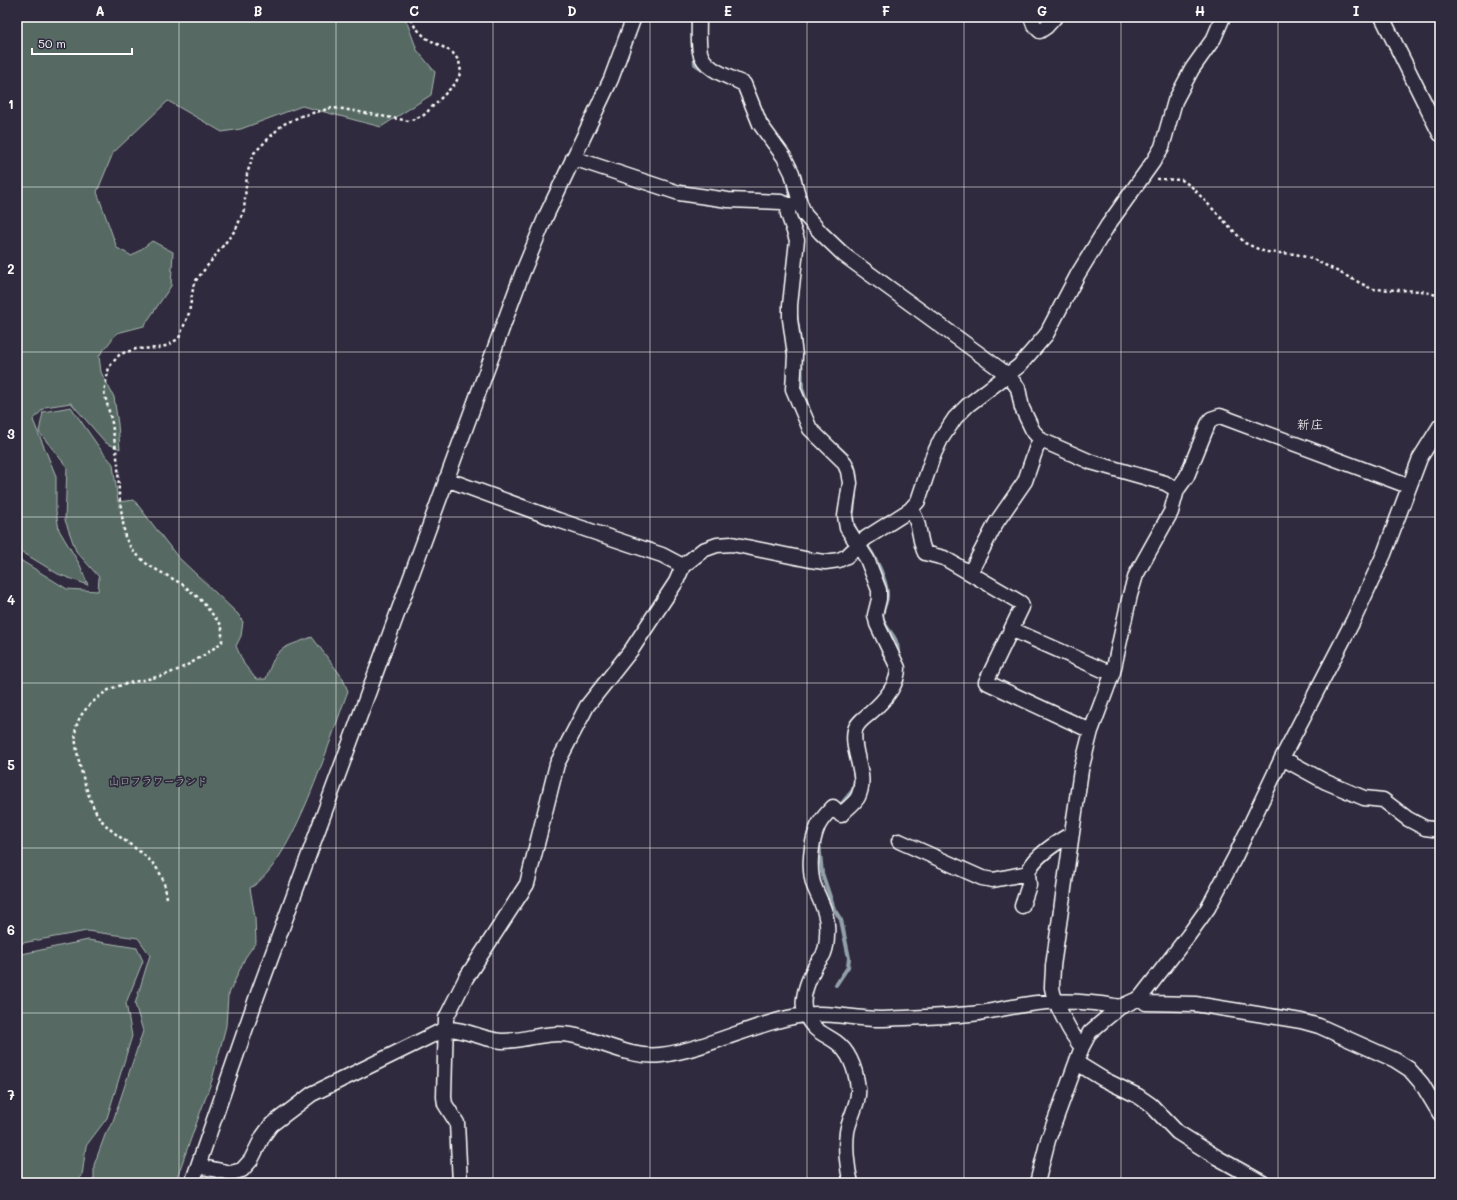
<svg xmlns="http://www.w3.org/2000/svg" width="1457" height="1200" font-family="Mali,'Klee One',sans-serif">
<style>
.green{fill:#576b64;stroke:#abb5b2}
.lines{fill:none;stroke-linecap:round;stroke-linejoin:round}
.stream{stroke:#92a1aa;stroke-width:4}
.minor-casing{stroke:#fff;stroke-width:17}
.path{stroke:#fff;stroke-width:2.5;stroke-dasharray:3 3;stroke-linecap:butt}
.minor{stroke:#2f2a3d;stroke-width:14}
.grid{fill:none;stroke:#fff;stroke-width:1;stroke-opacity:0.55}
.labels{text-anchor:middle;stroke-width:3.5;stroke-linejoin:round;paint-order:stroke}
.park-label{font-size:11px;fill:#abb5b2;stroke:#2f2a3d}
.quarter-label{font-size:13px;fill:#fff;stroke:#2f2a3d}
.neatline{fill:none;stroke:#fff;stroke-width:1.5}
.grid-label{font-size:13px;text-anchor:middle;font-weight:bold;fill:#fff}
</style>
<rect width="100%" height="100%" fill="#2f2a3d"/>
<filter id="ink" filterUnits="userSpaceOnUse"><feTurbulence type="fractalNoise" baseFrequency=".025" numOctaves="2"/><feDisplacementMap in="SourceGraphic" scale="8" xChannelSelector="R" yChannelSelector="G"/><feConvolveMatrix kernelMatrix="1 2 1 2 8 2 1 2 1" color-interpolation-filters="sRGB"/></filter>
<g filter="url(#ink)">
<path class="green" d="M17,17H405L417,50L435,72L431,95L381,127L302,106L241,129L222,132L168,101L113,153L97,192L117,248L132,256L152,241L173,252L171,286L144,326L117,333L99,356L101,372L114,397L118,424L120,449L106,443L71,403L45,407L33,420L56,476V511L59,530L80,565L88,585L58,574L17,549Z
M71,407L101,450L113,464L118,502L134,500L177,556L238,614L243,622L241,636L236,646L244,664L256,679H266C277,645 281,649 312,637L342,677L348,691C330,739 293,864 250,888L255,917L256,942L245,958L228,996L226,1026L212,1080L175,1183H87L94,1179V1165L105,1135L113,1121L143,1031L135,1004L150,955L138,938L87,931L17,944V558L67,589L98,591L99,577L76,551L65,520L67,467L39,432L43,412Z
M88,940L137,948L143,961L126,1003L132,1036L107,1118L86,1146L82,1176L74,1183H17V955Z"/>
<g class="lines">
<path class="stream" d="M694,53L695,64L707,72
M788,184L790,194
M796,314L800,341
M801,353L802,388L808,407
M837,446C851,458 856,463 856,483
M855,494L852,521L857,532
M864,542C874,553 888,582 887,596C887,605 880,611 883,620C888,632 898,637 898,651
M849,750L848,732L850,728
M838,808L853,790L855,780
M819,843L822,873L834,909L841,920L849,958L848,967L836,985"/>
<g class="minor-casing">
<path id="minor" d="M699,17C699,28 698,41 700,52C704,70 730,77 744,84L760,124L784,157L792,173L800,203L805,215L821,233L844,255L1008,375L1018,388L1022,408L1033,431L1041,440L1091,462L1165,483L1177,490
M1031,17L1034,25L1040,31L1046,27L1055,17
M1382,17L1440,134
M573,158L679,193L728,200L781,202L789,205L797,203
M789,205L788,214L797,240L790,305V319L795,355L793,389L810,429L844,462L848,471L850,483L845,516L847,528L867,559L879,590V599L875,615L877,624L898,668C898,687 882,703 869,714C864,718 857,723 855,730C850,751 869,775 858,797C855,803 846,809 841,815L833,807C827,813 822,818 818,826C811,842 808,869 814,886C821,903 829,915 827,935C827,940 826,948 824,953C823,957 818,961 816,965C809,978 799,1000 806,1015C813,1031 823,1033 836,1042C850,1052 856,1072 858,1088C860,1102 849,1118 847,1132C845,1147 847,1168 851,1183
M446,479L558,520L662,555L683,566
M910,510C921,520 918,540 925,553L944,558L1021,603L1022,607L986,682L1091,731
M970,573L996,523L1025,481L1037,446L1041,440
M1013,630L1103,670L1113,672
M1282,758L1326,782L1364,798L1383,800L1408,819L1425,828L1440,830
M899,841L982,878L993,880L1028,873C1032,858 1057,842 1071,834
M1022,906L1029,885L1028,873
M1140,998L1146,1003L1195,1004L1301,1021L1319,1026L1395,1060L1409,1069L1422,1084L1440,1114
M1082,1047C1072,1037 1054,1002 1052,988C1052,981 1053,973 1053,966L1081,770L1091,731L1113,672L1130,595L1136,575L1171,512L1177,490L1187,476L1208,424L1211,419L1220,416L1408,486
M1077,1063L1103,1079L1138,1096L1151,1105L1177,1132L1218,1158L1263,1183
M198,1166L231,1173L242,1170L251,1160L263,1136L271,1125L312,1094L445,1029C465,1028 482,1040 502,1041C527,1041 544,1031 571,1035C600,1040 630,1059 661,1055C708,1049 756,1022 804,1015C830,1011 857,1020 883,1019C915,1017 948,1017 979,1013C999,1010 1018,1005 1037,1003C1065,1000 1093,1002 1120,1007
M192,1183L257,996L522,274L546,216L611,79L634,17
M460,1183L457,1123L445,1104L444,1097L446,1018L466,978L527,884L557,764L587,706L632,649L676,582L683,566L703,550L717,545L732,544L810,560L825,562L839,560L847,556L866,538L910,510L918,501L933,456L941,439L955,418L968,405L1019,366L1046,335L1078,274L1108,225L1153,162L1162,147L1175,101L1192,69L1214,38L1223,17
M1037,1183L1048,1140L1082,1047L1090,1032L1103,1021L1120,1007L1140,998L1188,936L1208,908L1235,857L1282,758L1353,621L1384,554L1420,458L1440,426"/>
</g>
<path class="path" d="M1157,179L1182,180L1192,187L1245,243L1265,252L1296,254L1315,260L1372,289L1422,291L1440,296
M167,898C166,892 165,886 163,880C153,852 116,841 99,817C88,802 72,745 76,728C79,713 92,702 104,693C118,682 153,680 170,673C188,666 207,654 222,642V626L200,599L182,584L148,565L132,550L125,537L119,494L118,464L112,423L104,392L109,367L120,354L136,349L158,348L169,345L179,338L189,313L194,283L236,229L244,210L247,174L254,153L282,125L301,116L332,108L343,109L409,121L424,115L455,84L461,72L459,61L452,52L426,38L415,27L410,17"/>
<use href="#minor" class="minor"/>
</g>
</g>
<path class="grid" d="M179,17V1183M336,17V1183M493,17V1183M650,17V1183M807,17V1183M964,17V1183M1121,17V1183M1278,17V1183M17,187H1440M17,352H1440M17,517H1440M17,683H1440M17,848H1440M17,1013H1440"/>
<g class="labels">
<g class="park-label">
<text x="158" y="785">山口フラワーランド</text>
</g>
<g class="quarter-label">
<text x="1310" y="429">新庄</text>
</g>
</g>
<rect width="1457" height="1200" fill="none" stroke="#2f2a3d" stroke-width="44"/>
<path d="M32 48v6h100v-6" fill="none" stroke="#ffffff" stroke-width="2"/>
<text x="38" y="48" font-size="12" fill="#ffffff" stroke="#2f2a3d" stroke-width="3" paint-order="stroke">50 m</text>
<rect x="22" y="22" width="1413" height="1156" class="neatline"/>
<g class="grid-label">
<text x="100" y="16">A</text>
<text x="258" y="16">B</text>
<text x="414" y="16">C</text>
<text x="572" y="16">D</text>
<text x="728" y="16">E</text>
<text x="886" y="16">F</text>
<text x="1042" y="16">G</text>
<text x="1200" y="16">H</text>
<text x="1356" y="16">I</text>
<text x="11" y="109">1</text>
<text x="11" y="274">2</text>
<text x="11" y="439">3</text>
<text x="11" y="605">4</text>
<text x="11" y="770">5</text>
<text x="11" y="935">6</text>
<text x="11" y="1100">7</text>
</g>
</svg>
